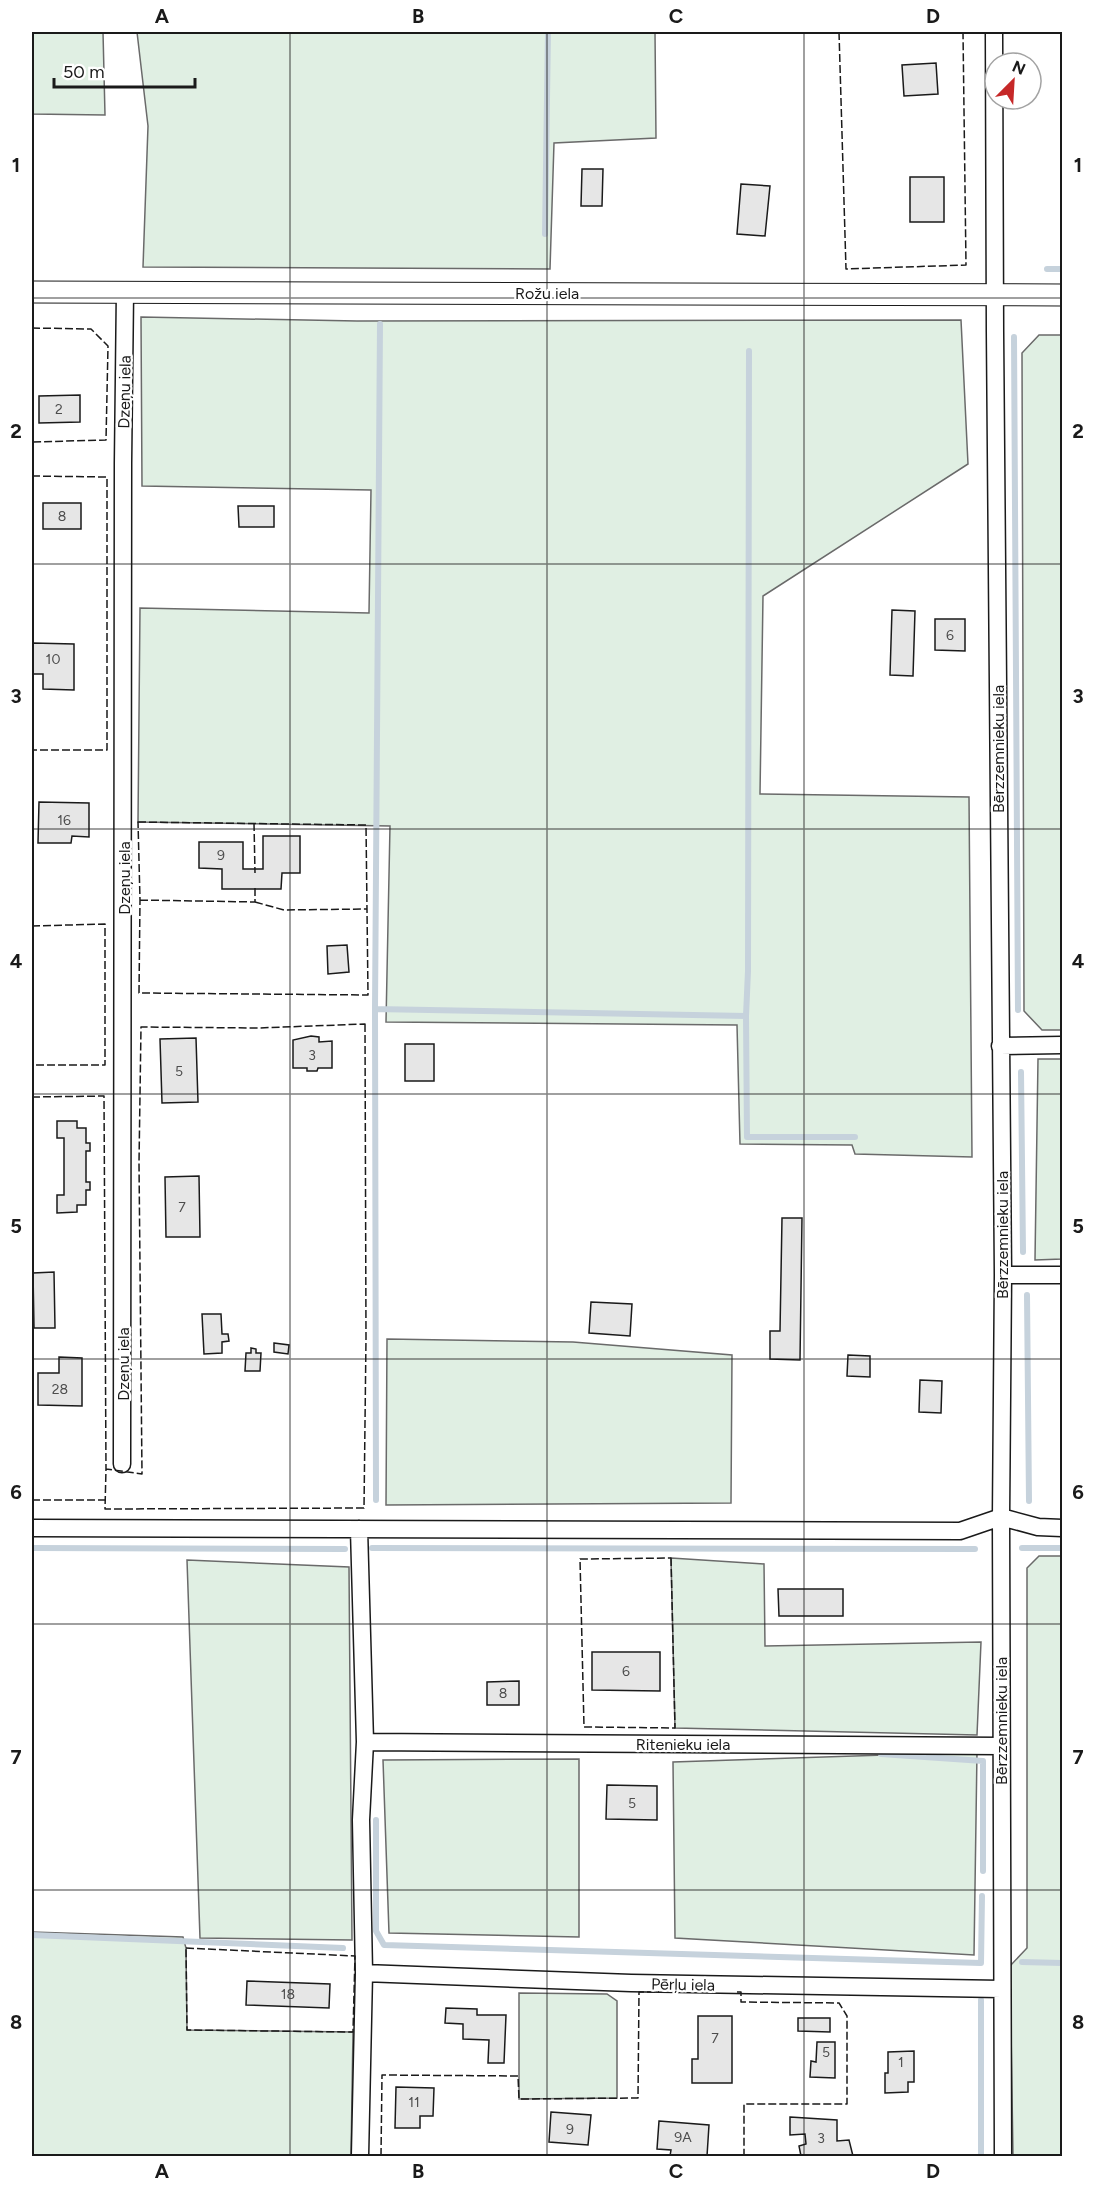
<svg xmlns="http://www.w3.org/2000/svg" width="1094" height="2188" font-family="Figtree,sans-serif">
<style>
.green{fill:#e0efe3;stroke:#6a6a6a;stroke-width:1.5}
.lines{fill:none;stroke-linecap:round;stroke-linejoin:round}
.stream{stroke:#c6d2dc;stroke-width:6}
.building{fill:#e6e6e6;stroke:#1a1a1a;stroke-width:1.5}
.minor-casing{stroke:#1a1a1a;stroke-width:19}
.tertiary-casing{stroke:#1a1a1a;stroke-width:23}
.minor{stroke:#fff;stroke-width:16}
.tertiary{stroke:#fff;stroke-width:21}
.fence{stroke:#1a1a1a;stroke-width:1.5;stroke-dasharray:8 3;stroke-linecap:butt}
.grid{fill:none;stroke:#1a1a1a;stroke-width:1.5;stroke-opacity:0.55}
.labels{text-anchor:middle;stroke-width:4.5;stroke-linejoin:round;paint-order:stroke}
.number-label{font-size:14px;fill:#4d4d4d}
.street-label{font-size:16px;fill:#1a1a1a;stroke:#fff}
.neatline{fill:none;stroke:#1a1a1a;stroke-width:2}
.grid-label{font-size:20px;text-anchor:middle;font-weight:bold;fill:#1a1a1a}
</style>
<rect width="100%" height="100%" fill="#fff"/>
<path class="green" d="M32,32H103L105,115L32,114Z
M137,32H655L656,138L554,143L550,269L143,267L148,126Z
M141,317L357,321L961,320L968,464L763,596L760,794L969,797L972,1157L855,1154L852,1145L740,1144L737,1025L386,1022L390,826L138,822L140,608L369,613L371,490L142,486Z
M1039,335H1062V1030H1042L1024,1011L1022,353Z
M1038,1059H1062V1259L1035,1260Z
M387,1339L573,1342L732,1355L731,1503L386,1505Z
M1039,1556H1062V2156H1013L1010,1966L1027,1948V1568Z
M671,1558L764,1564L765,1646L981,1642L977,1735L675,1728Z
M187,1560L349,1567L352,1940L200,1938Z
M977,1752L974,1955L675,1938L673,1762Z
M579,1759V1937L389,1933L383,1760Z
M32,1932L183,1937L186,1948L187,2030L353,2032L351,2156H32Z
M519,1993L607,1994L617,2001V2098L519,2099Z"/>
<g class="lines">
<path class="stream" d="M545,234L548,32
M1047,269H1062
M1014,337L1018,1010
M749,351L748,971L746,1016L747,1137H855
M375,1009L746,1016
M1021,1072L1023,1252
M1027,1295L1029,1501
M376,1500L375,1009L380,324
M32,1548L345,1549
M372,1548L975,1549
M1022,1548H1062
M881,1754L983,1761V1871
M376,1820V1931L384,1945L981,1963L982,1896
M32,1935L343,1948
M1022,1962L1062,1963
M981,2000V2156"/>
</g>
<path class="building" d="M936,63L938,94L904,96L902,65Z
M582,169H603L602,206H581Z
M910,177H944V222H910Z
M741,184L770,186L765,236L737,234Z
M80,395V422L39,423V396Z
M43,503H81V529H43Z
M238,506H274V527H239Z
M892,610L915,611L913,676L890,675Z
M935,619H965V651L935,650Z
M32,643L74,644V690L43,689V674H32Z
M39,802L89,803V837L72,836L71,843H38Z
M263,836H300V873H282L281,889H222V869L199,868V842H243V869H263Z
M347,945L349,972L328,974L327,946Z
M311,1036L319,1037V1042L332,1041V1068H318L317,1071H307V1068H293V1040Z
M196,1038L198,1102L162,1103L160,1039Z
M405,1044H434V1081H405Z
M57,1121H77V1128H86V1143H90V1151H86V1182H90V1190H86V1205H77V1212L57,1213V1195H64V1138H57Z
M199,1176L200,1237H166L165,1177Z
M782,1218H802L800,1360L770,1359V1331H780Z
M54,1272L55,1328H34L33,1273Z
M591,1302L632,1304L630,1336L589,1333Z
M202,1314H221L222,1334H228L229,1341L222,1342V1353L204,1354Z
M274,1343L289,1345L288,1354L274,1352Z
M251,1348L256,1349V1353H261L260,1371H245L246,1353H251Z
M848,1355L870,1356V1377L847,1376Z
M59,1357L82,1358V1406L38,1405V1373H59Z
M920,1380L942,1381L941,1413L919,1412Z
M778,1589H843V1616H779Z
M592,1652H660V1691L592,1690Z
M519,1681V1705H487V1682Z
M607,1785L657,1786V1820L606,1819Z
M247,1981L330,1984L329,2008L246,2005Z
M446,2008L477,2009V2015H506L504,2063H488L489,2040L463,2039V2024L445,2023Z
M698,2016H732V2083H692V2059H698Z
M798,2018H830V2032L798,2031Z
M817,2042H835V2078L810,2077L811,2061L816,2062Z
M914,2051V2082H908V2092L885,2093V2073H888V2052Z
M396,2087L434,2088L433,2116H420V2128H395Z
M551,2112L591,2115L588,2145L549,2142Z
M790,2117L837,2120V2141L849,2140L853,2156H801L799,2146L806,2144L805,2134L790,2135Z
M659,2121L709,2125L707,2156H670L671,2150L657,2149Z"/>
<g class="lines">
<g class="minor-casing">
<path id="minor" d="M994,32L995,332L1003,1275L1001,1517L1003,2156
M1000,1046L1062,1045
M1003,1275H1062
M122,1464L123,463L125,291
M32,1528L960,1531L1001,1517L1038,1527L1062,1528
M359,1529L365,1742L361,1820L364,1973L360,2156
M365,1742L1001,1746
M364,1973L631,1983L1001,1989"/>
</g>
<g class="tertiary-casing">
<path id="tertiary" d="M32,292L1062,295"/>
</g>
<use href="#minor" class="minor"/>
<use href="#tertiary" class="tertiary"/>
<path class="fence" d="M839,32L846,269L966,265L963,32
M32,328L91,329L108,346L106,440L32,442
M32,476L107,477V750H32
M138,822L366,825L368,995L139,993L140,900Z
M254,823L255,873
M140,900L255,902V885
M255,902L284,910L367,909
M32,926L105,924V1065H32
M365,1024L366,1338L364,1508L105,1509L106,1469L142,1474L139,1163L141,1027L258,1028Z
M32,1097L104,1096L106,1470
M32,1500H106
M671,1558L675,1728L584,1727L580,1559Z
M186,1948L355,1956L353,2032L187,2030Z
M737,1992H741V2002L839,2003L847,2016V2104H744V2156
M381,2156L382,2075L518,2076L519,2099L638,2098L639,1992H659"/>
</g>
<path class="grid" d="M290,32V2156M547,32V2156M804,32V2156M32,298H1062M32,564H1062M32,829H1062M32,1094H1062M32,1359H1062M32,1624H1062M32,1890H1062"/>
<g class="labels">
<g class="number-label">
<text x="59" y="414">2</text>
<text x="62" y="521">8</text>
<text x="950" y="640">6</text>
<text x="53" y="664">10</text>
<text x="64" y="825">16</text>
<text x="221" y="860">9</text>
<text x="312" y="1060">3</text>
<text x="179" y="1076">5</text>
<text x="182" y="1212">7</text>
<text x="60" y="1394">28</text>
<text x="626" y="1676">6</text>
<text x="503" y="1698">8</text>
<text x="632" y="1808">5</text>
<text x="288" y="1999">18</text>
<text x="715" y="2043">7</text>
<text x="826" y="2057">5</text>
<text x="901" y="2067">1</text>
<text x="414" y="2107">11</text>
<text x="570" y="2134">9</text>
<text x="683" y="2142">9A</text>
<text x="821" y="2143">3</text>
</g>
<g class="street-label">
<text x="547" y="299">Rožu iela</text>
<text transform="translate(124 392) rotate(-89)" y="6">Dzeņu iela</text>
<text transform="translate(998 749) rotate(-90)" y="6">Bērzzemnieku iela</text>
<text transform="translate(124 878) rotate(-90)" y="6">Dzeņu iela</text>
<text transform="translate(1002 1235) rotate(-90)" y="6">Bērzzemnieku iela</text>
<text transform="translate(123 1364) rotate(-90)" y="6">Dzeņu iela</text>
<text transform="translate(1001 1721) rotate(-90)" y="6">Bērzzemnieku iela</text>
<text x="683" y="1750">Ritenieku iela</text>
<text transform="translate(683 1984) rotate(1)" y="6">Pērļu iela</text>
</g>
</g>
<rect width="1094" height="2188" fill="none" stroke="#ffffff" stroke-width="66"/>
<g transform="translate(1013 81) rotate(24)"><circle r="28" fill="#ffffff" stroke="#a3a3a3" stroke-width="1.5"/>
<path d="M0-4.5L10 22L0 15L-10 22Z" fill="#c62828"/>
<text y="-9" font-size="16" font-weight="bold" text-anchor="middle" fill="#1a1a1a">N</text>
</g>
<path d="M54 78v9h141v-9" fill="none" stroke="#1a1a1a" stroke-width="3"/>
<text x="63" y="78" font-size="18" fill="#1a1a1a" stroke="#ffffff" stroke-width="4.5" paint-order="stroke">50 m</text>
<rect x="33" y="33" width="1028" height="2122" class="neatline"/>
<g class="grid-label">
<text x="162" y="23">A</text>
<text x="418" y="23">B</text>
<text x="676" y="23">C</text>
<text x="933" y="23">D</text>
<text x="16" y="172">1</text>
<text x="1078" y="172">1</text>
<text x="16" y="438">2</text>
<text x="1078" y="438">2</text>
<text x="16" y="703">3</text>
<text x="1078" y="703">3</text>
<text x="16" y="968">4</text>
<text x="1078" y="968">4</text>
<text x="16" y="1233">5</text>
<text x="1078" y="1233">5</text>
<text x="16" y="1499">6</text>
<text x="1078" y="1499">6</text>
<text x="16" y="1764">7</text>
<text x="1078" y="1764">7</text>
<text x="16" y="2029">8</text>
<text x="1078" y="2029">8</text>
<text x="162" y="2178">A</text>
<text x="418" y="2178">B</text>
<text x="676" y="2178">C</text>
<text x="933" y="2178">D</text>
</g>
</svg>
